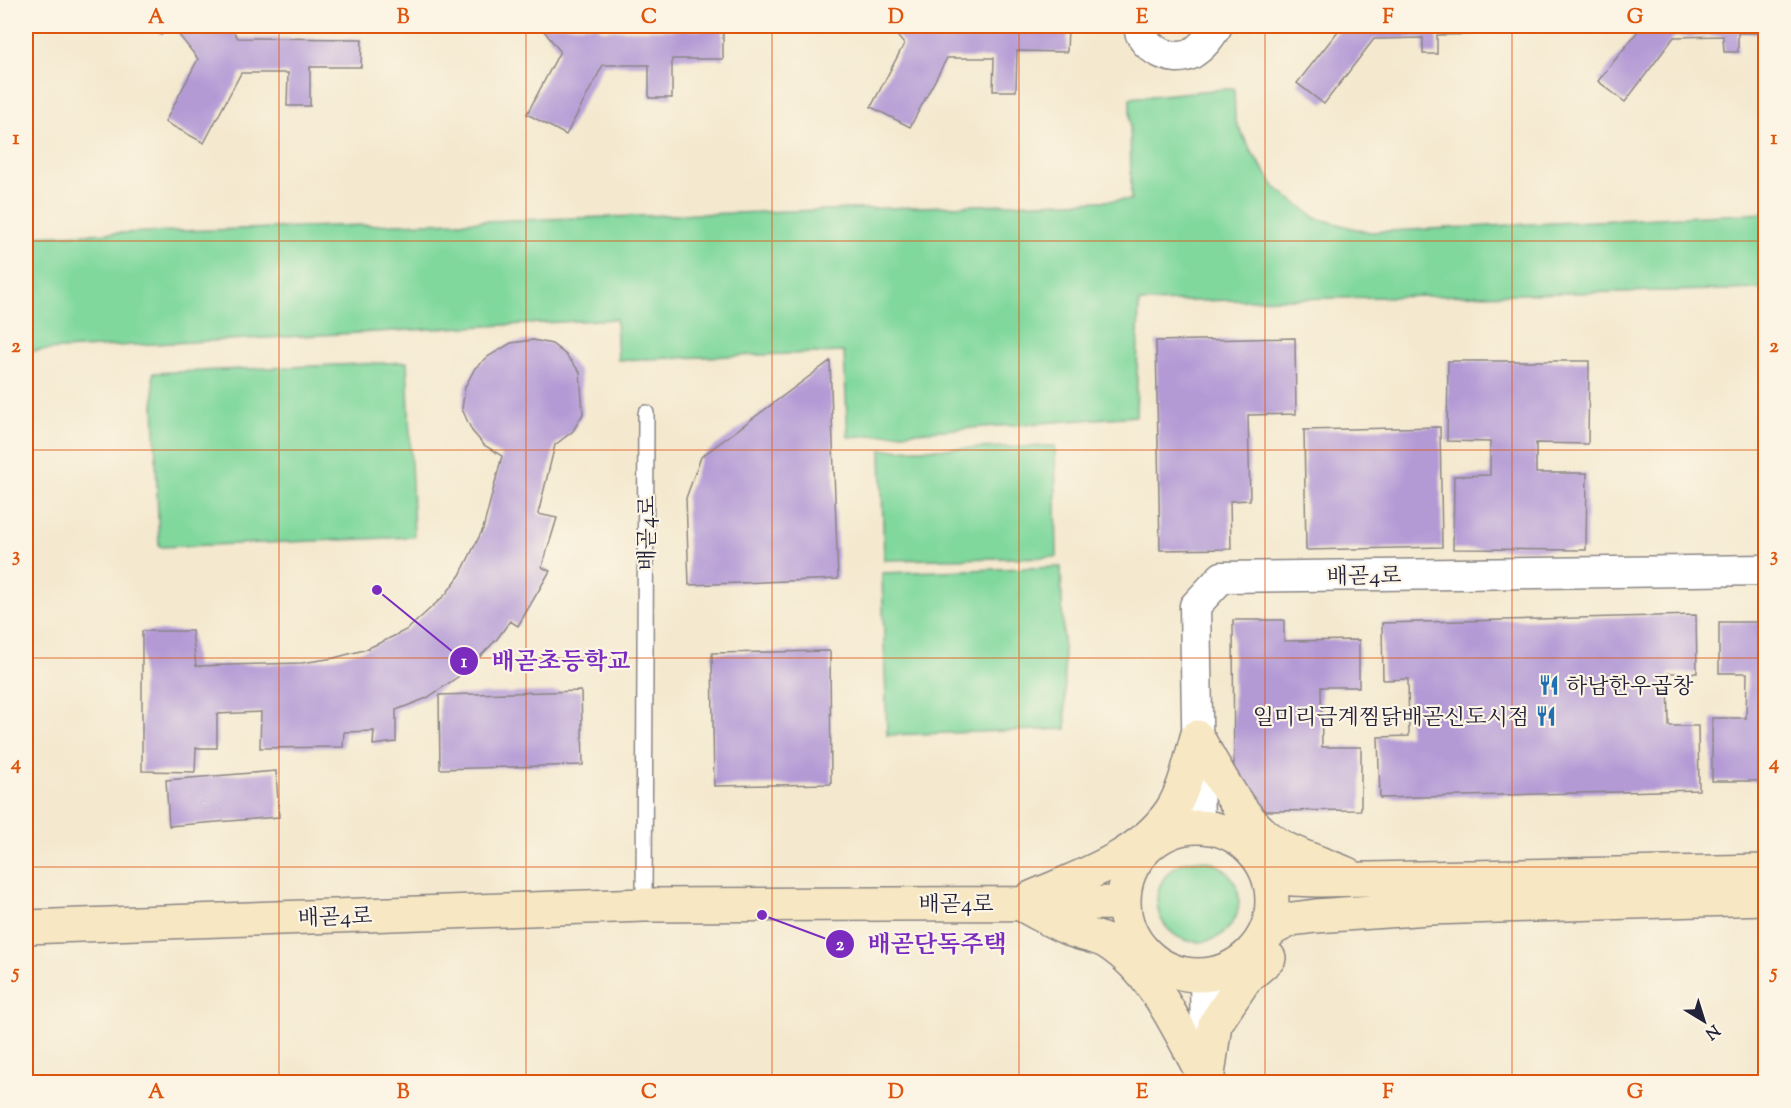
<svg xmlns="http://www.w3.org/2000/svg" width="1791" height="1108" font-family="'Sorts Mill Goudy','Noto Serif KR',serif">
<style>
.green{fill:#80d89d;stroke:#517d6c;stroke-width:1.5}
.building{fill:#b39ad5}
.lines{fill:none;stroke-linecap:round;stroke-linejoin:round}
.service-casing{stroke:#8b8685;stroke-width:18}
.minor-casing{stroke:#8b8685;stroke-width:33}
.secondary-casing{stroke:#8b8685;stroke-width:36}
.service{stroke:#fff;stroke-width:15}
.minor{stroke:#fff;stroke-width:30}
.secondary{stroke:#f7e8c3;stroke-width:33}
.grid{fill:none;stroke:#de560e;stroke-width:1.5;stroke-opacity:0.55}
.labels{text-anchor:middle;stroke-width:4.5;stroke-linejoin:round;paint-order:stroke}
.street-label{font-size:22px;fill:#22223b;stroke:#fcf5e5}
.poi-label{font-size:22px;fill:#22223b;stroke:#fcf5e5;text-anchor:start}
.leader{fill:none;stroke:#7b2cbf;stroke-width:2}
.callout-dot{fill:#7b2cbf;stroke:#fcf5e5;stroke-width:2}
.mark-label{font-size:18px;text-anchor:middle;font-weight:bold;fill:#fff}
.callout-label{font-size:24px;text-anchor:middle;font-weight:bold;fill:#7b2cbf;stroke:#fcf5e5;stroke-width:4.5;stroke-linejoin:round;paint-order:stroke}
.neatline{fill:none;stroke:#de560e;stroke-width:2}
.grid-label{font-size:20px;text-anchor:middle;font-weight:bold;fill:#de560e}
</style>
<rect width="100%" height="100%" fill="#fcf5e5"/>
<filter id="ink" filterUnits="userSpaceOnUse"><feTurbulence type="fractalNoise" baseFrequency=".0167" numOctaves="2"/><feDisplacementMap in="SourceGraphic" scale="12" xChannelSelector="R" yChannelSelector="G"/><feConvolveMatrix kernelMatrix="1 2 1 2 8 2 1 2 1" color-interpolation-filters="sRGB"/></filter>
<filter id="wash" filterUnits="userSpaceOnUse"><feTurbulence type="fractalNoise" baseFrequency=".008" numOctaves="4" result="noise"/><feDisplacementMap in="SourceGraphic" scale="24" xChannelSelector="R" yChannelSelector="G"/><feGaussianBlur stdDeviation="1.35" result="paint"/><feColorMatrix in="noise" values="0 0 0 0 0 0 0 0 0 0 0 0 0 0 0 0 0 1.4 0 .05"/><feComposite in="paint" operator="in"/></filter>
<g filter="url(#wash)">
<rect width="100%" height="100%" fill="#f4e9cf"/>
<path class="green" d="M1234,88L1235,120L1251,151L1276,188L1316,218L1367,232L1765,213V289L1139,302L1136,416L848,437L844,352L618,360L616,319L26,351V236L1131,200L1130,98Z
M407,362L414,537L159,547L153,373Z
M1055,446L1057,557L884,560L881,450Z
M1061,567L1066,729L887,735L882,573Z
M1157 901a41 41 0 1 1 82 0a41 41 0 1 1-82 0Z"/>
<g id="blocks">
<path class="building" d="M154,26H229L238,38L362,39L361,67H310V106H287L288,73H241L204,143L165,122L198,59L172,26L161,35Z
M540,26H597L601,30H723V59H672V98H649V65H603L566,135L527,114L560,51Z
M889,26H1068L1067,52L1017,51L1016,91H993L994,58H947L910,127L871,107L904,44Z
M1342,26H1490V34L1437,35V54H1423V38L1374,39L1324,104L1297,83Z
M1642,26H1766V33H1738V52H1724L1723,36L1674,37L1625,102L1598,81Z
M1295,338L1296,414L1248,415L1250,500L1230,501L1231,549L1160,550L1156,341Z
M533,340L552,344L566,355L580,372L583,414L573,431L555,445L538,514L557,518L542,567L550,571L518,626L510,621L497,639L465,672L427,698L396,710V742L373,745L374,731L344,732L343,747L260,748L261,712L217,714V748H196L195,772L142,771V631H192L196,666L302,663L334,658L364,650L386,640L408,629L446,594L460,575L483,529L502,456L484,445L472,431L462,409L465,387L475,368L489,356L511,343Z
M830,361L838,579L689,585L686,498L701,457Z
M1448,361H1589L1588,444L1536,443V473H1587L1586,550L1453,549L1454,476L1490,475V442L1447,441Z
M1440,427L1442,547L1306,550L1304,430Z
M1696,615L1697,673H1668L1669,726H1698L1699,790L1380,798L1378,737L1409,736L1408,679L1383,680L1382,623Z
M1233,620H1284V641L1359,640V687H1321L1322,747H1361V810L1265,811L1234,791Z
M1719,622H1766V781H1712V718H1746L1747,673H1719Z
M830,651L831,784L714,786L712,653Z
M581,691L583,765L440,769L439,695Z
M276,771L279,817L169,826L166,780Z"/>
</g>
</g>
<g filter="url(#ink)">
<use href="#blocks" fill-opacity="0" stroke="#8b8685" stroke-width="1.5"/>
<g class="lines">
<g class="service-casing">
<path id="service" d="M644,905L646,413"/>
</g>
<g class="minor-casing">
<path id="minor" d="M1139,26C1140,47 1172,64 1191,54C1203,47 1210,37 1217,26
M1199,827L1195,606L1222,577L1766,570
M1205,975L1206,1050"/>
</g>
<g class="secondary-casing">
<path id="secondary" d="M1197,737C1220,775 1241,824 1282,847C1302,858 1326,865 1347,874
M1124 901a74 74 0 1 1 148 0a74 74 0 1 1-148 0Z
M1263,865L1292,879L1318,880L1766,871
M1031,898C1081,876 1139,858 1171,811C1185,790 1190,761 1197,737
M1023,905C1039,914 1055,923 1072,930C1083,935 1096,936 1107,942C1156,973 1180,1033 1207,1082
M26,927L644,905L1124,903
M1262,939L1274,928L1292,919L1316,916L1429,908L1766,898
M1207,1082L1215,1024L1245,979L1269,958"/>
</g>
<use href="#service" class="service"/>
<use href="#minor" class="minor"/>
<use href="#secondary" class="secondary"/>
</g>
</g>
<path class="grid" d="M279,26V1082M526,26V1082M772,26V1082M1019,26V1082M1265,26V1082M1512,26V1082M26,241H1766M26,450H1766M26,658H1766M26,867H1766"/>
<defs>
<g id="restaurant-bare" transform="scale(1.62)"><path d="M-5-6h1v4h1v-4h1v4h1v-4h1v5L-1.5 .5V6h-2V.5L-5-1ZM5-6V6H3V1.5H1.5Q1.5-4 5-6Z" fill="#1f6fb2" stroke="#fcf5e5" stroke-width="2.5" paint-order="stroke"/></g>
</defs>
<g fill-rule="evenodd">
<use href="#restaurant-bare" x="1549" y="685"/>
<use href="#restaurant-bare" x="1546" y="716"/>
</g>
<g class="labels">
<g class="street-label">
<text transform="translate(646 533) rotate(-90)" y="8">배곧4로</text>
<text transform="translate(1364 575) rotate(-1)" y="8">배곧4로</text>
<text x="956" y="911">배곧4로</text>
<text transform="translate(335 916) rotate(-2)" y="8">배곧4로</text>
</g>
<g class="poi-label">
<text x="1566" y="693">하남한우곱창</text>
<text x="1529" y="724" text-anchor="end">일미리금계찜닭배곧신도시점</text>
</g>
</g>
<path class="leader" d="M377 590L464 661M762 915L840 944"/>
<g class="callout-dot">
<circle cx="377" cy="590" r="6"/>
<circle cx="762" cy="915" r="6"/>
<circle cx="464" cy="661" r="15"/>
<circle cx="840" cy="944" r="15"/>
</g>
<g class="mark-label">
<text x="464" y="667">1</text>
<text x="840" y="950">2</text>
</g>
<g class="callout-label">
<text x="561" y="669">배곧초등학교</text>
<text x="937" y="952">배곧단독주택</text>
</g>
<rect width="1791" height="1108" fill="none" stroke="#fcf5e5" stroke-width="66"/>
<g transform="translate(1704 1021) rotate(142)" stroke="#fcf5e5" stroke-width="4.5" paint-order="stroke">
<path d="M0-4.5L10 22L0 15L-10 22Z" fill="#22223b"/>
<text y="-9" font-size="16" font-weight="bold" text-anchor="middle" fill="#22223b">N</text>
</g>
<rect x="33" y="33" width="1725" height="1042" class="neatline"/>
<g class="grid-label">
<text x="156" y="23">A</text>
<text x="403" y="23">B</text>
<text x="649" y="23">C</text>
<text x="896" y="23">D</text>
<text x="1142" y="23">E</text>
<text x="1388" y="23">F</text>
<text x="1635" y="23">G</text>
<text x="16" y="144">1</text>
<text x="1774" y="144">1</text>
<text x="16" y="352">2</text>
<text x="1774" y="352">2</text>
<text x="16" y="561">3</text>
<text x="1774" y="561">3</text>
<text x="16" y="769">4</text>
<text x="1774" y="769">4</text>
<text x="16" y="978">5</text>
<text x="1774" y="978">5</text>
<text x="156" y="1098">A</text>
<text x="403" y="1098">B</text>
<text x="649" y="1098">C</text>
<text x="896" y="1098">D</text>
<text x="1142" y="1098">E</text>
<text x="1388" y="1098">F</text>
<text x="1635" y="1098">G</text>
</g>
</svg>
